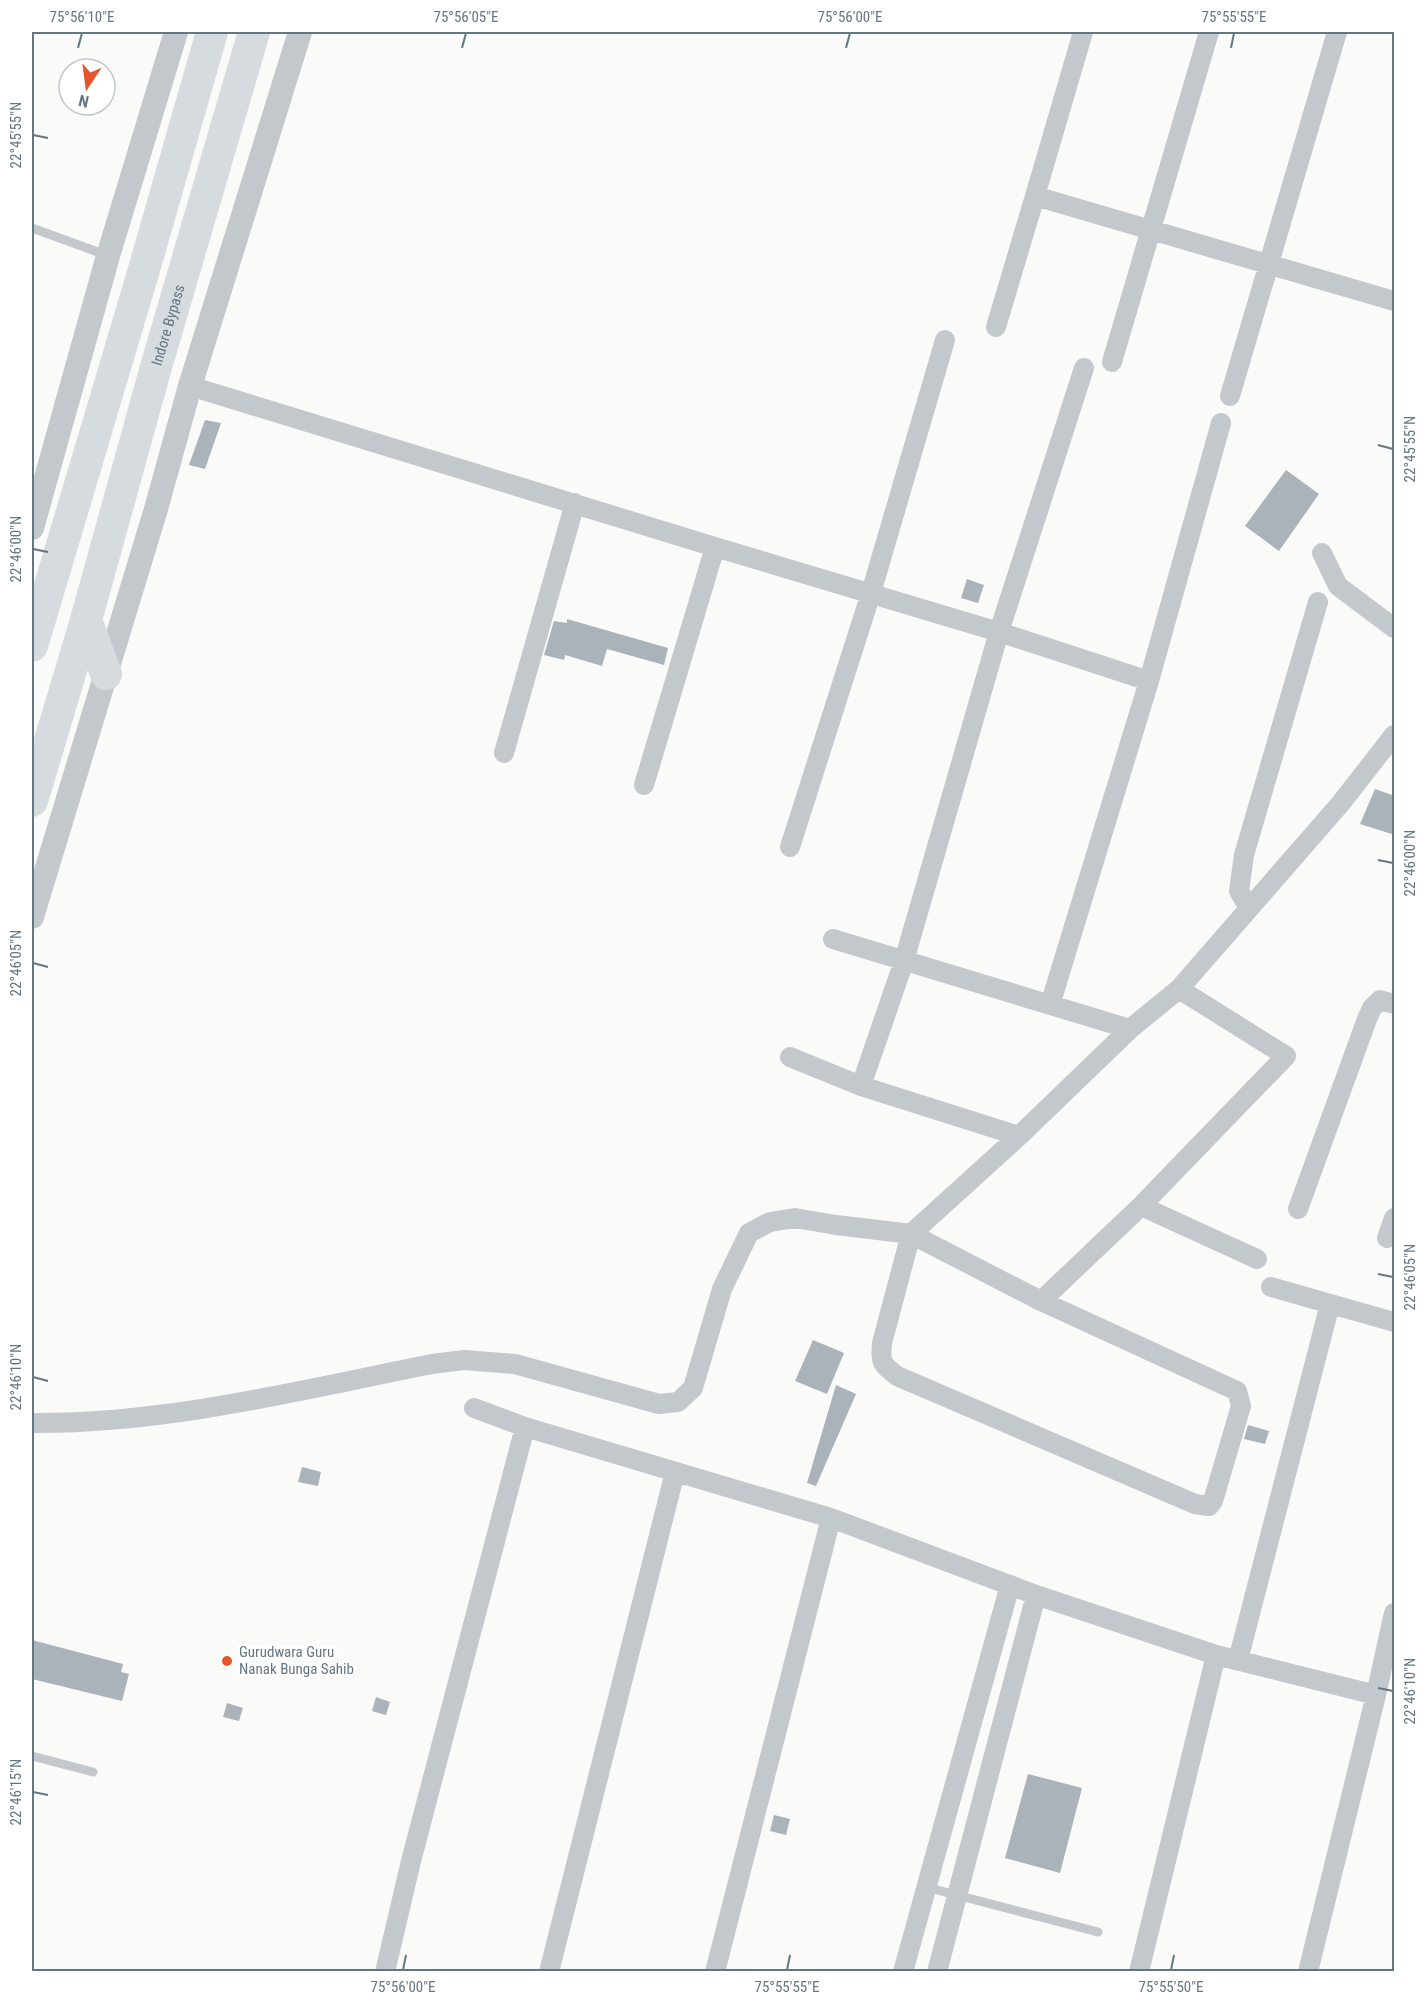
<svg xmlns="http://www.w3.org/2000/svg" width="1426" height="2003" font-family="'Roboto Condensed',sans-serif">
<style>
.building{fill:#aab3b9}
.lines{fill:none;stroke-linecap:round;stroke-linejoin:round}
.service{stroke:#c3c8cc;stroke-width:9}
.minor{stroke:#c3c8cc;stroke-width:20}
.tertiary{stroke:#c3c8cc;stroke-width:24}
.trunk{stroke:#d6dbdf;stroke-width:32}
.ticks{fill:none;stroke:#657683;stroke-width:2}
.poi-dot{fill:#e4572e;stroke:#fff;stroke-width:2}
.labels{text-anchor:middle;stroke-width:6;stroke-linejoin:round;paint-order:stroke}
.street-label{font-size:15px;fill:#657683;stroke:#fff}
.poi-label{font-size:15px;fill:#657683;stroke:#fff;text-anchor:start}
.neatline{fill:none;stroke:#657683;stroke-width:2}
.ticks-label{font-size:15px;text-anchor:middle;fill:#657683}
</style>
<rect width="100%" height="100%" fill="#fafaf8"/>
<path class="building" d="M205,420L221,423L205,469L189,465Z
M1286,470L1319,494L1279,551L1245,526Z
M967,579L984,585L978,603L961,598Z
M567,619L668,648L664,665L607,649L602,666L565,655L564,660L544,655L554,621L567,623Z
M1375,789L1395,796V835L1360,824Z
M813,1340L844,1353L827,1394L795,1381Z
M836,1385L856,1394L816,1486L807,1483Z
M1248,1425L1269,1431L1265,1444L1244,1439Z
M302,1467L321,1472L318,1486L298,1482Z
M32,1640L123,1664L121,1672L129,1674L122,1701L32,1679Z
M376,1697L390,1702L386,1715L372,1711Z
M227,1703L243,1708L239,1721L223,1717Z
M1028,1774L1082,1788L1060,1873L1005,1858Z
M774,1815L790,1819L786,1835L770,1831Z"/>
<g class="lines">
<path class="service" d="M32,228L106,255
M32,1756L93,1772
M926,1887L1098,1932"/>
<path class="minor" d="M1083,32L1035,196L1394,301
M996,327L1035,196
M1112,362L1209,32
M190,386L715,547L999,632L1149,681
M1230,396L1337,32
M1322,553L1338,586L1394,628
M504,753L575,503
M644,785L715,547
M790,847L871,593L945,340
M1249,908L1239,891L1244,855L1318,602
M833,939L1130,1029
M1050,1005L1149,681L1221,423
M790,1057L861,1086L1019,1136
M861,1086L904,961L999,632L1084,368
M1141,1206L1257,1259
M1298,1209L1367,1019L1372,1008L1380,1000L1394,1004
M911,1234L1041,1301L1237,1391L1241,1406L1213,1501L1209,1506L1195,1504L897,1376C882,1364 880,1363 882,1343Z
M1387,1238L1394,1218
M1271,1287L1394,1322
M1041,1301L1141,1206L1286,1056L1179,989
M474,1408L525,1427L831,1518L1036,1595L1216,1655L1376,1695
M32,1423C167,1424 301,1390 432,1364L464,1360L515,1364L659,1404L678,1402L693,1388L722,1289L749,1233L770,1222L795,1218L836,1225L911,1234L1019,1136L1130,1029L1179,989L1341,803L1394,735
M1238,1660L1330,1304
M385,1972L411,1861L525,1427
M549,1972L675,1472
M715,1972L831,1518
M903,1972L1010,1585
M937,1972L1036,1595
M1139,1972L1216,1655
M1308,1972L1376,1695L1394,1613"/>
<path class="tertiary" d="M32,528L108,256L176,32
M32,917L156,509L190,386L300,32"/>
<g class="trunk">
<path d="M86,620L106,674"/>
<path d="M32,646L143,273L212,32"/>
<path id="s1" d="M32,801L86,620L156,367L254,32"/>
</g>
</g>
<path class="ticks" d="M78,48L82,33M462,48L466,33M846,48L850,33M1231,48L1234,33M33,135L48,138M1378,445L1393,449M33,549L48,552M1378,860L1393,863M33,963L48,967M1378,1274L1393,1277M33,1377L48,1381M1378,1688L1393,1691M33,1792L48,1795M403,1970L406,1955M787,1970L790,1955M1171,1970L1174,1955"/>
<circle class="poi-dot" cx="227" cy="1661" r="6"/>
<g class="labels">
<g class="street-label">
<text dy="5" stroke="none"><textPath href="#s1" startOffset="495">Indore Bypass</textPath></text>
</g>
<g class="poi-label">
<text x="239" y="1657">Gurudwara Guru<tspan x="239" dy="17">Nanak Bunga Sahib</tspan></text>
</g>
</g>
<rect width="1426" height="2003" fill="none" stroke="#ffffff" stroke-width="66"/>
<g transform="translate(87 87) rotate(193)"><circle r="28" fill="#ffffff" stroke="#c1c8cd" stroke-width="1.5"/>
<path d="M0-4.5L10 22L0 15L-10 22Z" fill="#e4572e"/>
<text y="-9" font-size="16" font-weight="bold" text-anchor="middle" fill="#657683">N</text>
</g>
<rect x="33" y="33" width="1360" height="1937" class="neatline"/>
<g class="ticks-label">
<text x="82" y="22">75°56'10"E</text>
<text x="466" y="22">75°56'05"E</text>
<text x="850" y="22">75°56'00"E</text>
<text x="1234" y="22">75°55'55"E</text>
<text transform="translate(16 135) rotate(-90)" y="5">22°45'55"N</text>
<text transform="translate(1410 449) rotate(-90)" y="5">22°45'55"N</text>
<text transform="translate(16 549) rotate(-90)" y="5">22°46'00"N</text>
<text transform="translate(1410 863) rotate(-90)" y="5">22°46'00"N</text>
<text transform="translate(16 963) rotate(-90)" y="5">22°46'05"N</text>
<text transform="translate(1410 1277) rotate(-90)" y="5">22°46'05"N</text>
<text transform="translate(16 1377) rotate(-90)" y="5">22°46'10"N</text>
<text transform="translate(1410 1691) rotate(-90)" y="5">22°46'10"N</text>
<text transform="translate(16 1792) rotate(-90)" y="5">22°46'15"N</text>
<text x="403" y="1992">75°56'00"E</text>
<text x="787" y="1992">75°55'55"E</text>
<text x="1171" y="1992">75°55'50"E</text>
</g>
</svg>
